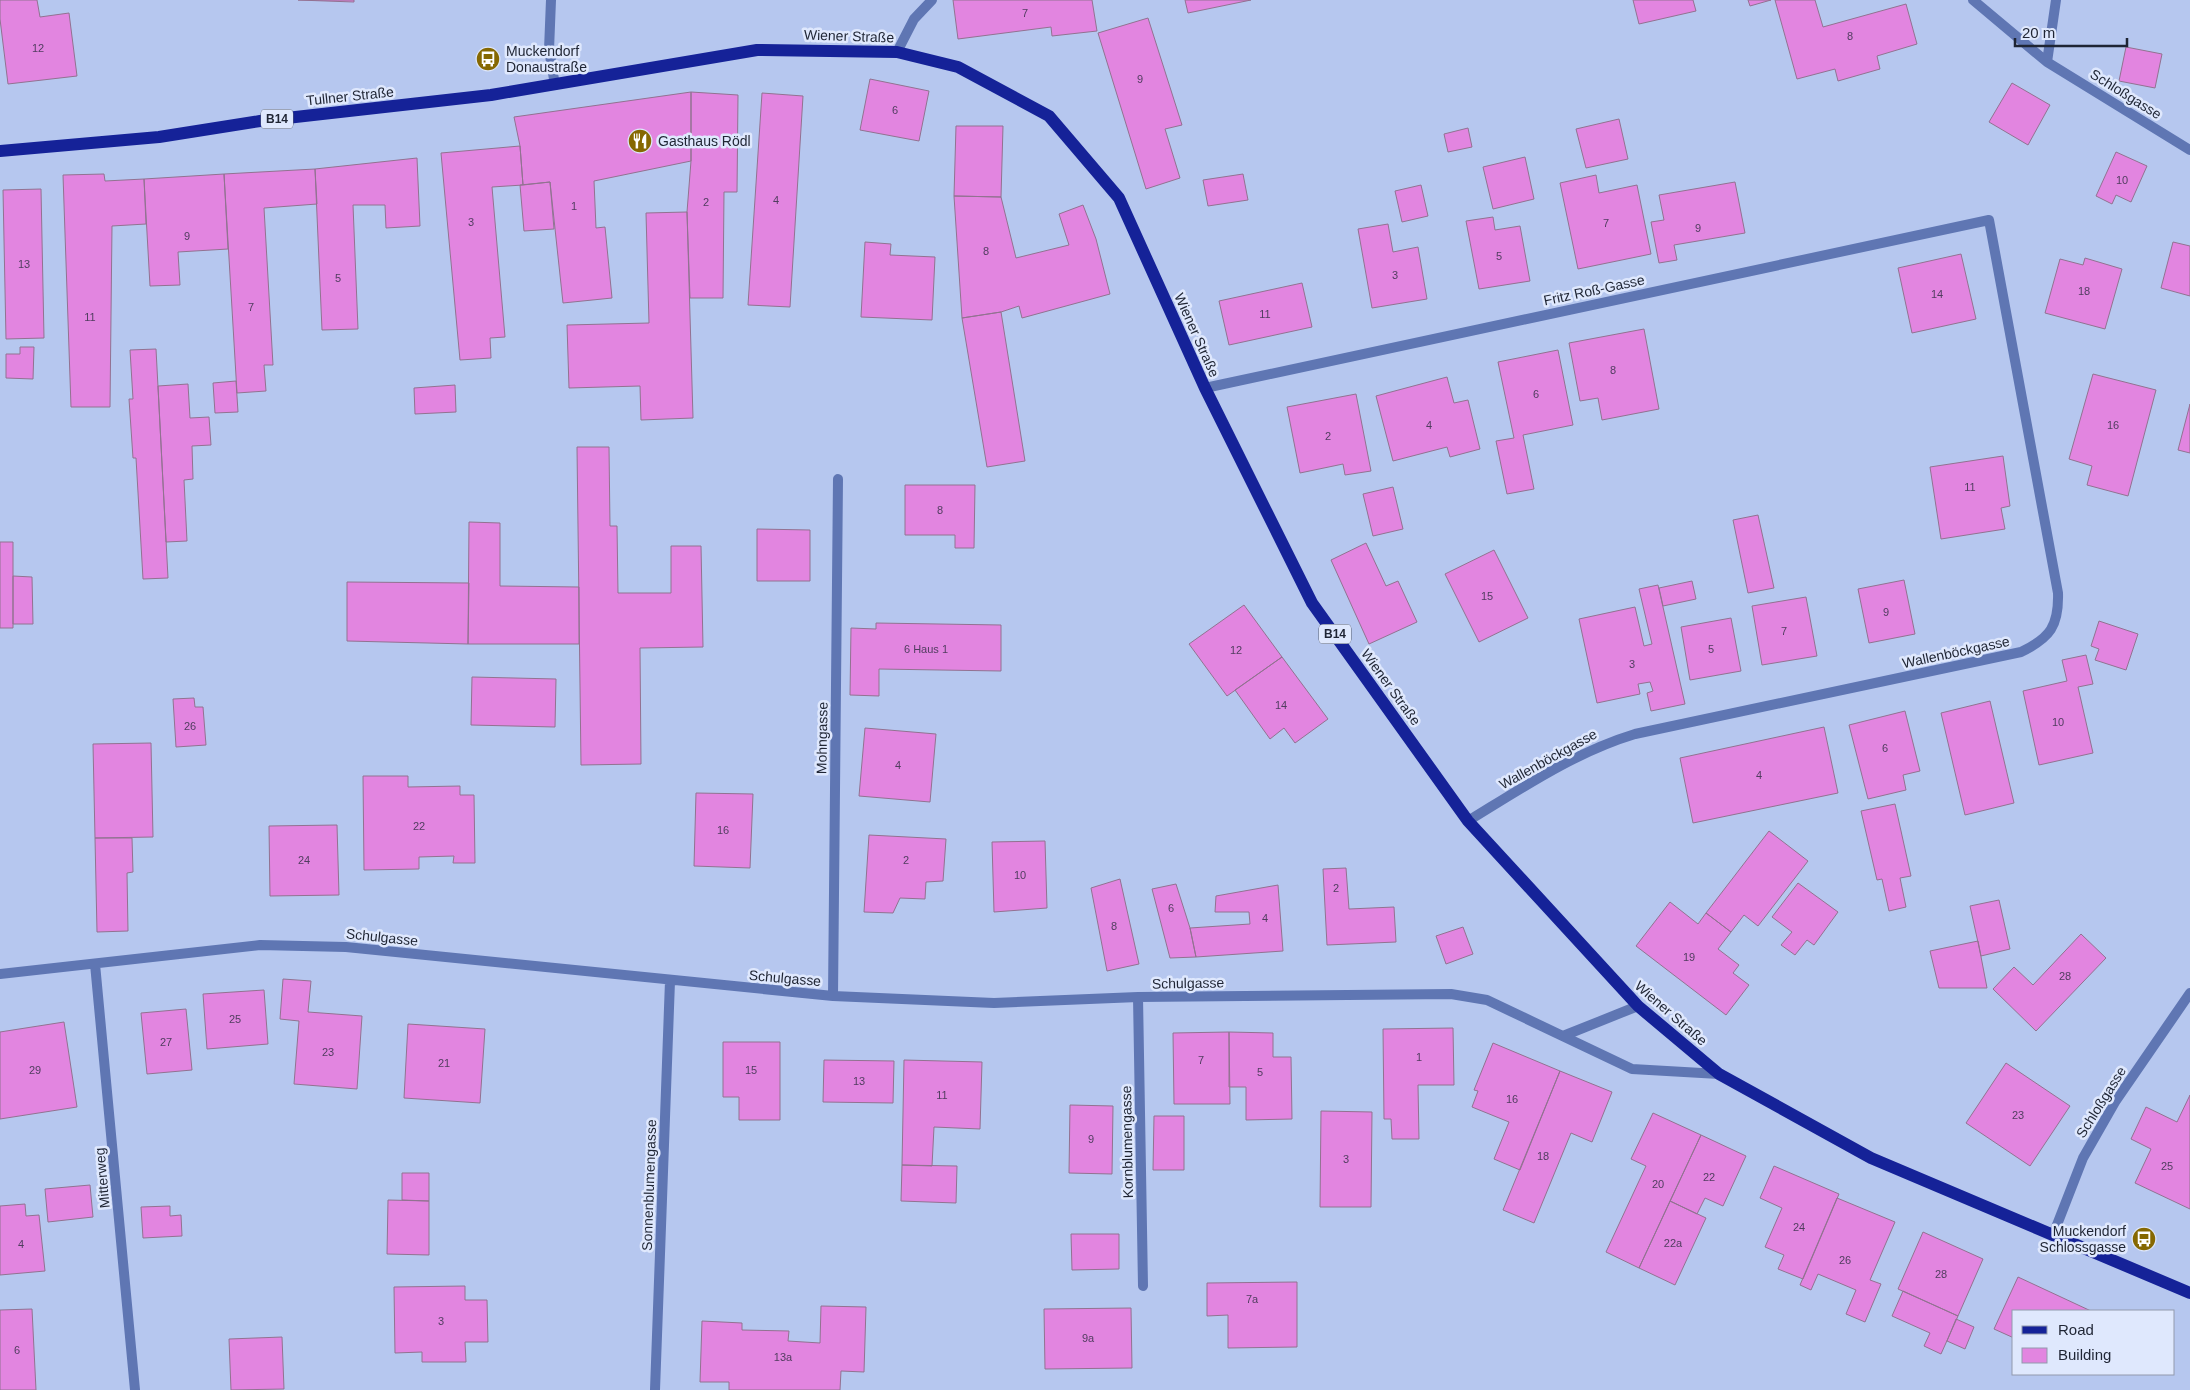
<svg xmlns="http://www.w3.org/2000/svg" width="2190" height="1390" font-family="Arial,sans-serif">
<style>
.building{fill:#e285e0;stroke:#927291}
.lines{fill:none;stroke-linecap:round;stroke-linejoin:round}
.minor{stroke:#5f76b3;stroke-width:10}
.primary{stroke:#152298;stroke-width:12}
.labels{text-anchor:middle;stroke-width:5;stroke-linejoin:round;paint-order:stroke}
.number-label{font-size:11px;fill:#503d5f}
.shield{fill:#dfe8fd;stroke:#596070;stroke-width:1}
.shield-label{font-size:12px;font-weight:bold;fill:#1f2534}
.street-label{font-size:14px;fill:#1f2534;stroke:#dfe8fd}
.poi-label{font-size:14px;fill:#1f2534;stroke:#dfe8fd;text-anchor:start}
</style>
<rect width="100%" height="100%" fill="#b6c7ef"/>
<path class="building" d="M0,0H37L40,17L69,13L77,76L8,84L0,19Z
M298,0H354V2Z
M953,0H1092L1097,31L1052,36L1051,27L958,39Z
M1185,0H1251L1188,13Z
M1633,0H1693L1696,11L1639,24Z
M1748,0H1771L1750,6Z
M1775,0H1815L1823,27L1906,4L1917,44L1877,56L1880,69L1838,81L1835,69L1797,79Z
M1148,18L1182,125L1165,129L1180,178L1146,189L1098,33Z
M2126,47L2162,54L2155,88L2119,81Z
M870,79L929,91L919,141L860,130Z
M2012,83L2050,105L2028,145L1989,122Z
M691,92L738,95L737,192H724L723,298H690L687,212L691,161Z
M691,92V161L594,181L596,228L605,227L612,298L563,303L550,182L523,185L520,146L514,117Z
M762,93L803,96L790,307L748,305Z
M1619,119L1628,159L1586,168L1576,129Z
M956,126H1003L1001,197L954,196Z
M1468,128L1472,147L1448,152L1444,134Z
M520,146L523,185L492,187L505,337L490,338L491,358L460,360L441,153Z
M2116,152L2147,166L2131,202L2116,195L2112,204L2096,196Z
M1525,157L1534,199L1493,209L1483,167Z
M417,158L420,226L386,228L385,205H353L358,329L322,330L315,169Z
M315,169L317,204L264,208L273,365H264L266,391L237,393L224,174Z
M104,174L105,181L144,179L146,224L112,226L110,407H71L63,175Z
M224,174L228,249L178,252L180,285L150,286L144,179Z
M1243,174L1248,200L1208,206L1203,180Z
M1596,175L1599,193L1637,185L1651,254L1578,269L1560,183Z
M550,182L554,229L524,231L520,185Z
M1735,182L1745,233L1674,245L1677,260L1659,263L1651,222L1664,220L1659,195Z
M1421,185L1428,216L1402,222L1395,191Z
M41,189L44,338L6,339L3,190Z
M954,196L1001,197L1016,258L1069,245L1059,214L1083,205L1096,239L1110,294L1022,318L1019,306L1001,312L962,318Z
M687,212L693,418L641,420L640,386L569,388L567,325L649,323L646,213Z
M1493,217L1495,230L1520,226L1530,281L1479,289L1466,221Z
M1388,224L1393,252L1418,247L1427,299L1372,308L1358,229Z
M865,242L891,244L890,255L935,257L932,320L861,317Z
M2173,242L2190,246V296L2161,288Z
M1961,254L1976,319L1912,333L1898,268Z
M2085,258L2122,269L2105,329L2045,313L2060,259L2083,265Z
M1302,283L1312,327L1229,345L1219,301Z
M1001,312L1025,461L987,467L962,318Z
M1644,329L1659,409L1602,420L1598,398L1580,401L1569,343Z
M20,347H34L33,379L6,378V354H20Z
M156,349L168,578L143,579L136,458H133L129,399H133L130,350Z
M1558,350L1573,425L1523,435L1534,489L1507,494L1496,441L1514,438L1498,362Z
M2093,374L2156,390L2128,496L2087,485L2092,466L2069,459Z
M1447,377L1454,403L1468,400L1480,449L1450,457L1447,447L1393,461L1376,396Z
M236,381L238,412L215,413L213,383Z
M188,384L190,418L209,417L211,445L192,446L193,479L184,480L187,541L166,542L158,386Z
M455,385L456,412L415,414L414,388Z
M1356,394L1371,471L1345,475L1343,464L1300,473L1287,407Z
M2190,404V453L2178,450Z
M577,447H609L610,526H617L618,593H671V546H701L703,647L640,648L641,764L581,765Z
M2003,456L2010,506L2001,508L2005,529L1941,539L1930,467Z
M905,485H975L974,548H955V535H905Z
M1393,487L1403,529L1373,536L1363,494Z
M1758,515L1774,588L1748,593L1733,520Z
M469,522L500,523V586L579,587V644H468Z
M757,529L810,530V581H757Z
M0,542H13V628H0Z
M1366,543L1386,586L1398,581L1417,622L1369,644L1331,560Z
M1494,550L1528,618L1479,642L1445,574Z
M13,576L32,577L33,624H13Z
M1904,580L1915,634L1869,643L1858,589Z
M1692,581L1696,599L1663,606L1659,588Z
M347,582L469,583L468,644L347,641Z
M1658,585L1685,704L1651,711L1647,693L1653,691L1650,682L1638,684L1640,694L1597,703L1579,619L1635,607L1644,646L1652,644L1639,589Z
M1806,597L1817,656L1762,665L1752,606Z
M1244,605L1282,657L1227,696L1189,644Z
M1731,618L1741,671L1690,680L1681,627Z
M2099,621L2138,634L2126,670L2095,660L2099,649L2091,646Z
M876,623L1001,625V671L879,669V696L850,695L851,628L876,629Z
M2086,655L2093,684L2078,687L2093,753L2039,765L2023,691L2067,681L2062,660Z
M1282,657L1328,719L1295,743L1284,728L1270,739L1235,690Z
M472,677L556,679L555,727L471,725Z
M194,698L195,707H203L206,745L176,747L173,699Z
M1990,701L2014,803L1965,815L1941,713Z
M1905,711L1920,771L1903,775L1906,790L1868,799L1849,725Z
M1824,727L1838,793L1693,823L1680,758Z
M865,728L936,734L930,802L859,796Z
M151,743L153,837L95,838L93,744Z
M363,776H408V787L460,786V795H474L475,863H453L454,856L419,857V869L364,870Z
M696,793L753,794L750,868L694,866Z
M1895,804L1911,876L1900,878L1906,907L1889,911L1882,879L1877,880L1861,811Z
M337,825L339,895L270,896L269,826Z
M1769,831L1808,861L1758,926L1744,915L1731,932L1706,913Z
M869,835L946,839L943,881L926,882L925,899L900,898L893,913L864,912Z
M95,838H132L133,872L127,873L128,931L97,932Z
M1045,841L1047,908L994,912L992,842Z
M1346,868L1349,909L1394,907L1396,942L1327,945L1323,869Z
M1120,879L1139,964L1107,971L1091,888Z
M1798,883L1838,912L1814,945L1807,940L1795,955L1781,945L1792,932L1772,917Z
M1176,884L1190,928L1196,957L1170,958L1152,889Z
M1278,885L1283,951L1196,957L1190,928L1250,924L1249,912H1215L1216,896Z
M1999,900L2010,949L1981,956L1970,906Z
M1670,902L1698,924L1706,913L1731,932L1718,949L1739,965L1733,973L1749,985L1726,1015L1636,946Z
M1463,927L1473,954L1446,964L1436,936Z
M2081,934L2106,958L2036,1031L1993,989L2014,967L2033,985Z
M1978,941L1987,988H1939L1930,951Z
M283,979L311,981L308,1012L362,1016L357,1089L294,1084L299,1021L280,1019Z
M264,990L268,1044L207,1049L203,994Z
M186,1009L192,1070L147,1074L141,1013Z
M64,1022L77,1107L0,1119V1032Z
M408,1024L485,1029L480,1103L404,1098Z
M1453,1028L1454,1085H1418L1419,1139H1392L1391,1119H1384L1383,1029Z
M1229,1032L1230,1104H1174L1173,1033Z
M1229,1032L1273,1033V1057H1291L1292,1119L1246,1120V1087H1229Z
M723,1042H780V1120H739V1097H723Z
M1493,1043L1560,1071L1520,1170L1494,1159L1509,1122L1472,1107L1478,1091L1474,1090Z
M824,1060L894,1061L893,1103L823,1102Z
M904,1060L982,1062L980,1129L934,1127L932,1166L902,1165Z
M2006,1063L2070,1106L2030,1166L1966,1123Z
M1560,1071L1612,1092L1592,1142L1571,1133L1534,1223L1503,1210Z
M2190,1095V1209L2135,1183L2151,1149L2131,1139L2146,1107L2177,1122Z
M1070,1105L1113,1106L1112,1174L1069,1173Z
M1321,1111L1372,1112L1371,1207H1320Z
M1653,1113L1701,1135L1639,1268L1606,1252L1646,1166L1631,1159Z
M1154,1116H1184V1170H1153Z
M1701,1135L1746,1156L1723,1206L1705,1198L1697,1214L1670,1201Z
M902,1165L957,1166L956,1203L901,1201Z
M1774,1166L1839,1194L1803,1279L1778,1269L1784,1255L1765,1247L1782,1208L1760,1198Z
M402,1173H429V1201L402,1200Z
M90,1185L93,1217L48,1222L45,1189Z
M1837,1198L1895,1222L1870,1280L1881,1284L1865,1322L1846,1314L1856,1290L1818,1274L1811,1290L1800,1285Z
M388,1200L429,1201V1255L387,1254Z
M1670,1201L1706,1218L1675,1285L1639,1268Z
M25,1204L26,1216L39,1215L45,1271L0,1275V1206Z
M170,1206V1216L181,1215L182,1236L143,1238L141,1207Z
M1923,1232L1983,1259L1958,1316L1898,1289Z
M1071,1234H1119V1269L1072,1270Z
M2018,1277L2091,1311H2014V1338L1994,1329Z
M1297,1282V1347L1228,1348V1315L1207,1316V1283Z
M465,1286V1300H487L488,1342H465L466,1362H422V1352L395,1353L394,1287Z
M1903,1291L1958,1316L1941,1354L1924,1346L1930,1333L1892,1316Z
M821,1306L866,1307L864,1372L841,1371L840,1390H729V1382H700L702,1321L742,1323V1330L789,1331L788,1341L820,1343Z
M1131,1308L1132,1368L1045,1369L1044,1309Z
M32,1309L36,1390H0V1310Z
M1956,1319L1974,1327L1965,1349L1947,1341Z
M282,1337L284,1389L231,1390L229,1339Z"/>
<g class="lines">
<path class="minor" d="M551,0L549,50L555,85
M1973,0L2047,62L2190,150
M897,52L914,19L932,0
M2047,62L2056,0
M1205,388L1989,220L2058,593C2059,626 2050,638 2021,652L1635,734C1575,752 1522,788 1468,821
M95,964L135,1390
M0,974L260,945L346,947L833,996L994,1003L1138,997L1451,994L1487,1000L1632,1069L1719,1074
M833,996L838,479
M1138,997L1143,1286
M1563,1036L1638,1006
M2053,1235L2083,1158L2115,1102L2190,993
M655,1390L670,981"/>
<path class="primary" d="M0,151L159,137L260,121L491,95L757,50L897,52L958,67L1049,116L1119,198L1205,388L1312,603L1468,821L1638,1006L1719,1074L1871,1158L2190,1293"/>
</g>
<defs>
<g id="bus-disc" transform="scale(1.25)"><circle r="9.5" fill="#866802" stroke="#dfe8fd"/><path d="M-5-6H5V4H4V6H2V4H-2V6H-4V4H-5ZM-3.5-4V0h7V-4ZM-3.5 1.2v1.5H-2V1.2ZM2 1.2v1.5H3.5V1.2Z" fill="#fff"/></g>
<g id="restaurant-disc" transform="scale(1.25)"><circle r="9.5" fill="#866802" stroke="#dfe8fd"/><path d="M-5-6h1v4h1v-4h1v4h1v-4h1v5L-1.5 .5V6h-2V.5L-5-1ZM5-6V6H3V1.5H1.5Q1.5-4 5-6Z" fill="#fff"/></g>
</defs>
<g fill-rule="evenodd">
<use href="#bus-disc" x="488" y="59"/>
<use href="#restaurant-disc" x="640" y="141"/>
<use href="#bus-disc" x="2144" y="1239"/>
</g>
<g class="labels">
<g class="number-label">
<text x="1025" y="17">7</text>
<text x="1850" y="40">8</text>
<text x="38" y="52">12</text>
<text x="1140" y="83">9</text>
<text x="895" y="114">6</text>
<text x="2122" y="184">10</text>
<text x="776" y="204">4</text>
<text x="706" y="206">2</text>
<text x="574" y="210">1</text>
<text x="471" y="226">3</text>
<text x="1606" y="227">7</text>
<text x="1698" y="232">9</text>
<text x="187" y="240">9</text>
<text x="986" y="255">8</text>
<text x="1499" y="260">5</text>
<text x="24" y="268">13</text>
<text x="1395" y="279">3</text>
<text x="338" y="282">5</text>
<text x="2084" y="295">18</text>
<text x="1937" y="298">14</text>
<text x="251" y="311">7</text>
<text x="1265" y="318">11</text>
<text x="90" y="321">11</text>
<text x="1613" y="374">8</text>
<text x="1536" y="398">6</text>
<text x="1429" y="429">4</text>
<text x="2113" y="429">16</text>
<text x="1328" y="440">2</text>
<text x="1970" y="491">11</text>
<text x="940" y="514">8</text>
<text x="1487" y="600">15</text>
<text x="1886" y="616">9</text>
<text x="1784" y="635">7</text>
<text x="926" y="653">6 Haus 1</text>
<text x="1711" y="653">5</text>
<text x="1236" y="654">12</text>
<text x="1632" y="668">3</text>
<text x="1281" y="709">14</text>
<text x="2058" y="726">10</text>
<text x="190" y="730">26</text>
<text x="1885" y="752">6</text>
<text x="898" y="769">4</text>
<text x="1759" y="779">4</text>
<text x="419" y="830">22</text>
<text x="723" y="834">16</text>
<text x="304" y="864">24</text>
<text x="906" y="864">2</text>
<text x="1020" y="879">10</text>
<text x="1336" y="892">2</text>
<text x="1171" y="912">6</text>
<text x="1265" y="922">4</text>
<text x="1114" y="930">8</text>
<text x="1689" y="961">19</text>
<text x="2065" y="980">28</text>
<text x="235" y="1023">25</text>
<text x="166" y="1046">27</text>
<text x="328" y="1056">23</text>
<text x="1419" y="1061">1</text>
<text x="1201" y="1064">7</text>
<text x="444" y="1067">21</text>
<text x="35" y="1074">29</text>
<text x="751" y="1074">15</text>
<text x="1260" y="1076">5</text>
<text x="859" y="1085">13</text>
<text x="942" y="1099">11</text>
<text x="1512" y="1103">16</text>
<text x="2018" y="1119">23</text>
<text x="1091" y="1143">9</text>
<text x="1543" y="1160">18</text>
<text x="1346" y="1163">3</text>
<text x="2167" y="1170">25</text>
<text x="1709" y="1181">22</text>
<text x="1658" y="1188">20</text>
<text x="1799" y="1231">24</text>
<text x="1673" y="1247">22a</text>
<text x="21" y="1248">4</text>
<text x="1845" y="1264">26</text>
<text x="1941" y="1278">28</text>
<text x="1252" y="1303">7a</text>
<text x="441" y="1325">3</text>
<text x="1088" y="1342">9a</text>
<text x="17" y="1354">6</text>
<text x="783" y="1361">13a</text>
</g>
<g class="shield">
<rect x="261" y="109.5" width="32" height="19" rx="4"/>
<rect x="1319" y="624.5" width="32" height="19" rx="4"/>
</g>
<g class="shield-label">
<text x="277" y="123">B14</text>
<text x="1335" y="638">B14</text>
</g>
<g class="street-label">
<text transform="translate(849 36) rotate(2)" y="5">Wiener Straße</text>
<text transform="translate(2126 94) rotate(32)" y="5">Schloßgasse</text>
<text transform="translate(350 96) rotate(-6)" y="5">Tullner Straße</text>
<text transform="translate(1594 290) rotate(-12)" y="5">Fritz Roß-Gasse</text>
<text transform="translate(1197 335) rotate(66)" y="5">Wiener Straße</text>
<text transform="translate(1956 652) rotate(-12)" y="5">Wallenböckgasse</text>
<text transform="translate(1391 687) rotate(54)" y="5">Wiener Straße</text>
<text transform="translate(822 738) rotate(-89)" y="5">Mohngasse</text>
<text transform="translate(1548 759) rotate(-29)" y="5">Wallenböckgasse</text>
<text transform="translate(382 937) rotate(6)" y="5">Schulgasse</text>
<text transform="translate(785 978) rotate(5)" y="5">Schulgasse</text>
<text transform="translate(1188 983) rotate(-1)" y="5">Schulgasse</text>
<text transform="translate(1671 1013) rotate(41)" y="5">Wiener Straße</text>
<text transform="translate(2101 1102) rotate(-58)" y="5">Schloßgasse</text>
<text transform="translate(1127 1142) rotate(-91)" y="5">Kornblumengasse</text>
<text transform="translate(102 1178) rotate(-95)" y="5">Mitterweg</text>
<text transform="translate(649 1185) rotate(-88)" y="5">Sonnenblumengasse</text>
</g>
<g class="poi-label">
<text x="506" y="56">Muckendorf<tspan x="506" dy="16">Donaustraße</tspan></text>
<text x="658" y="146">Gasthaus Rödl</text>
<text x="2126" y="1236" text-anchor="end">Muckendorf<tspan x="2126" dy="16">Schlossgasse</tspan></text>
</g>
</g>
<rect x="2012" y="1310" width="162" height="65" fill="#dfe8fd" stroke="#929aad"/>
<rect x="2022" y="1326" width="25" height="8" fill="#152298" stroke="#929aad"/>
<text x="2058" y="1335" font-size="15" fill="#1f2534">Road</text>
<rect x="2022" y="1348" width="25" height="15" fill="#e285e0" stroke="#929aad"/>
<text x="2058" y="1360" font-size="15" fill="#1f2534">Building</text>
<path d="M2015 38v8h112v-8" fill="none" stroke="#1f2534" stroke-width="2.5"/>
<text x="2022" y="38" font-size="15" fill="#1f2534" stroke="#dfe8fd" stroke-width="4" paint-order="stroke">20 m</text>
</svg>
